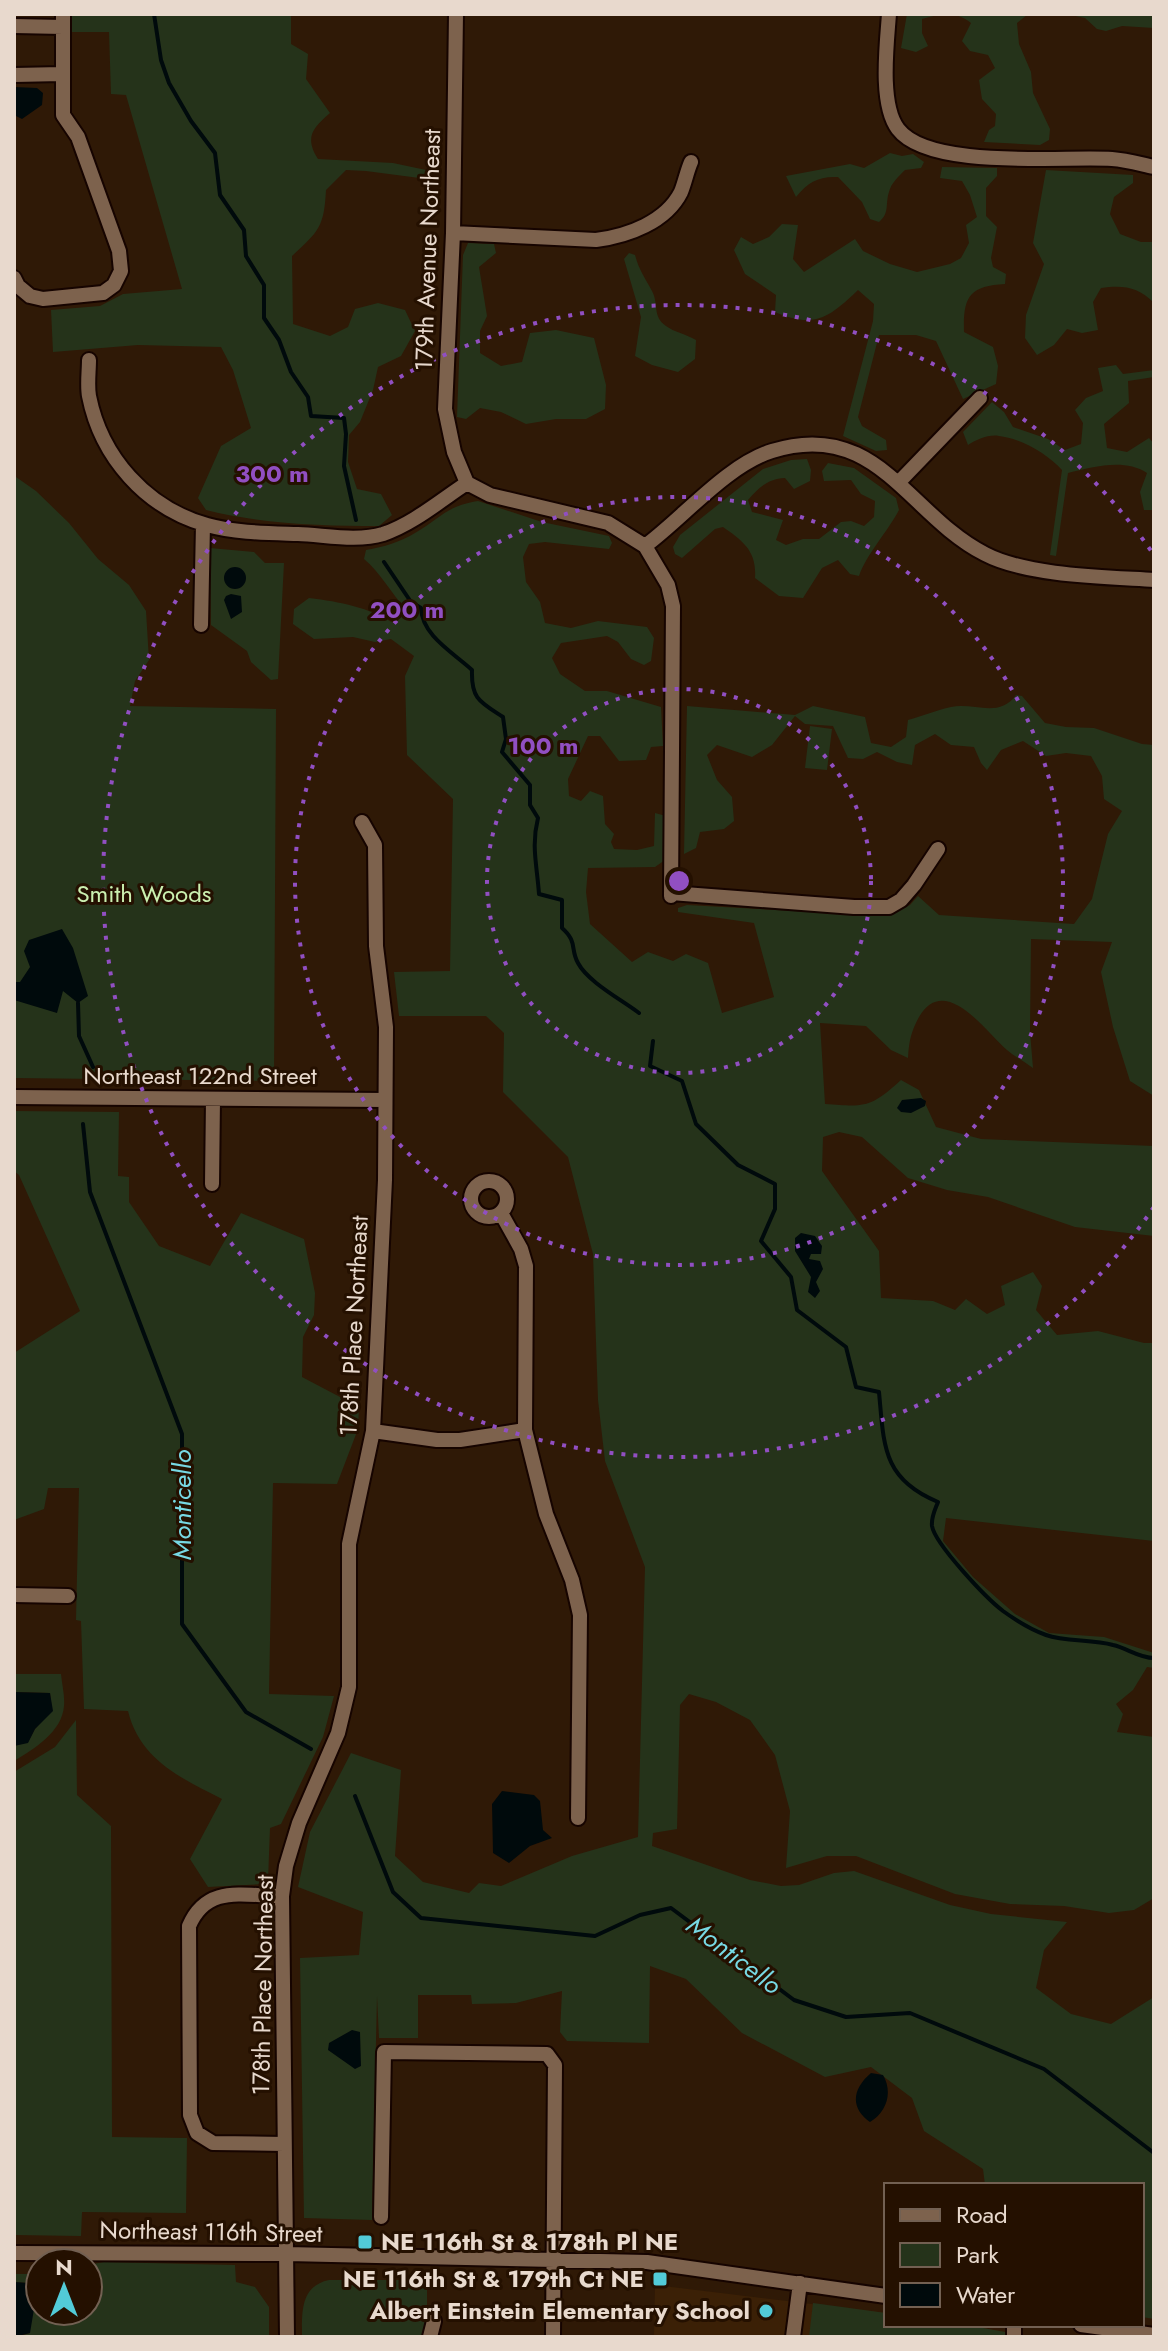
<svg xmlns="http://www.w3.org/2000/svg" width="1168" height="2351" font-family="Jost,sans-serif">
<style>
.built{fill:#3b2006}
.green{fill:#25331a}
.water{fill:#000a0c}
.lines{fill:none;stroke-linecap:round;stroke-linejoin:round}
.stream{stroke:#000a0c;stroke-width:4}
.minor-casing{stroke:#160400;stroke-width:18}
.minor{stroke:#7d624d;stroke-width:14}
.ring{fill:none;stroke:#914fc2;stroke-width:4;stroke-dasharray:4 8}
.poi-dot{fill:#52cbd8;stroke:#241000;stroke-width:3}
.labels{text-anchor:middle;stroke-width:6;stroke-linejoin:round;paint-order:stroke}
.street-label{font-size:24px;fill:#e8d9cd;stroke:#241000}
.park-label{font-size:24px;fill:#cbf0b0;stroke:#241000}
.poi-label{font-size:24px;font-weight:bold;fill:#e8d9cd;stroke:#241000;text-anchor:end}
.water-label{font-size:26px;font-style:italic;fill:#77d8e3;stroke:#241000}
.centre{fill:#914fc2;stroke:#241000;stroke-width:4}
.ring-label{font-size:24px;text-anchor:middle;font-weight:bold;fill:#914fc2;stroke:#241000;stroke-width:6;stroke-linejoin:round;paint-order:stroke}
</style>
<rect width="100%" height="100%" fill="#2f1906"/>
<path class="built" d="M655,2285L886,2313V2325H966L1034,2337H654Z"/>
<path class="green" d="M71,14H291V44L308,54L306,79L330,113C313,128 304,137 318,159L393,163L426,170L430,176L427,179L366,171L346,170L326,190C324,227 319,231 292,256L293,324L330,336L348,327L355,309L378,303L405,310L415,331L401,356L378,367L373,390L360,422L349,435L348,462L357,489L381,494L392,515L379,526C321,526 262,524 206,510L198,498L221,446L251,428L233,370L221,347L138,345L53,352L51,310L100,306L123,294L182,289L126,95L111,94L109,32H72Z
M907,14H1035L1027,15L1017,23L1019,44L1031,72L1033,93L1050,129L1049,140L1040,145L984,142L989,130L995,126L996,114L982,99L979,80L995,68L988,55L970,51L962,41L971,23C956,11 940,14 922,19V33L928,46L916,52L901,48Z
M1066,14H1154V28L1122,26L1106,31L1097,29L1085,18Z
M890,153L902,156L913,154L924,162L921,168L905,170C899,176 891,183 889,192C885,204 890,213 879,222L870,219L862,202L838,177C819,176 808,182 796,197L786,176L850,164L864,168Z
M942,167L997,168V176L986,188V216L997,227L991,258L993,267L1006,274L1005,284C969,286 963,297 964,332L993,347L998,366L996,384L963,399L936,341L916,335H879L858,417L862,426L886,440L887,450L876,451L843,436L873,321L874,304L858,290C829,318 814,329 775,312L776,295L745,274L734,250L741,237L753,244L769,237L782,224L798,225L793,259L804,272L855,239L863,251L890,264L917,272L950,264L961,258L969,243L966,225L977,217L970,195L962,181L940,178Z
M1046,170L1133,175V183L1114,197L1110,214L1120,234L1141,242H1154V303C1138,287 1124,285 1101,288L1093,302L1098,330L1082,333L1067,329L1054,345L1037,355L1025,338L1026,315L1044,264L1033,243Z
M468,243L494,244L496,253L479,267L487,316L480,331V353L501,366L522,362L530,333L556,330L594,338L606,385L605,409L586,419H556L526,424L501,412L480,408L466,419L457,417L463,255Z
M629,253L635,255C639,270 645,278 652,291C659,304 652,316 666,326C674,332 686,334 696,340L695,359L678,372L652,365L635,356L641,317L624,259Z
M1116,365L1123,374L1154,370V377L1128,381L1129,403L1104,424L1107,448L1127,452L1149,438L1154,444V510H1144L1140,492L1147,473C1124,458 1093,467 1068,473L1056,556L1050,555L1062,470C1048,454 1020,438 999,436C989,434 976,440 968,445L963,432L992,402L1004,412L1013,427L1048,439L1065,450L1081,444L1083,423L1075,410L1086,398L1103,391L1098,368Z
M807,459L811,470L810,481L794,489L785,478C768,479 759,487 748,500L752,512L783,520L776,540L786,545L803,539H819L841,522L851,521L864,526L874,517L875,501L861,494L851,480L824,481L822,471L828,463L854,468L896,498L899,510C888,531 866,555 859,576L850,574L838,560L822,568L803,598L779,596L755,578C757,551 743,541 723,527L715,529L682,558L675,554L673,547L680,535L763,469L791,460Z
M14,470L16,477L36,491L69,523L98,559L129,585L146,611L149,660L135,681L130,706L276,709L274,1081L14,1078Z
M478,501L542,522L609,536L612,543L609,549L545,542L529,544L523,557L526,582L540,602L545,623L571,628L598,621L647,627L654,638L651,661L644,665L631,659L618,642L607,636L561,643L552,658L560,674L585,691H607L661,707L663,746L651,747L646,760L619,761L600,736H588L568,779L569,796L581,801L590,791L603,796L605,824L614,834L611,842L614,849L637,850L654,846L655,813L666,816L665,860L655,867L588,868L586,892L590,924L632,962L648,952L673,961L686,954L708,963L722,1013L774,997L754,923L678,912V908L687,905L886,916L910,905L918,896L939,915L1074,924L1092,899L1108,834L1122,811L1104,799L1102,776L1091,756L1066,753L1046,756L1023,741L1001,750L987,770L981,763L974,747L951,745L935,734L915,745L912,765L897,762L877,752L863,759L848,758L833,726L805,724L795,716L772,745L752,757L717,745L707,755L717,780L732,797L734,821L724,829L700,832L696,848L684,854L687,706L795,715L813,706L865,717L871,743L891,747L906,737L908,720C922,716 937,710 951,707C974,702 999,719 1016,695L1022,696L1045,723L1066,727L1094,728L1142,744L1154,745V1096L1130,1081L1113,1027L1101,972L1112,942L1031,939L1030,1032L1033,1068C1025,1062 1015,1057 1007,1050C987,1033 945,972 919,1017C911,1032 909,1041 908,1058L891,1050L866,1026L820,1023L825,1104C866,1107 870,1108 901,1080L919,1090L936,1127L981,1139L1154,1146V1236L1075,1227L988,1197L947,1190L908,1178L862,1137L839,1132L823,1137L822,1171L879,1251L881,1298L933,1301L955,1310L966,1299L987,1314L1005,1305L1001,1286L1033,1272L1042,1286L1036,1310L1057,1335L1098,1331L1144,1343H1154V1541L946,1518L943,1541L973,1577L1015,1614L1049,1633L1104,1637L1154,1653V1668L1147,1667L1133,1690L1116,1704L1123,1714L1117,1732L1154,1737V1898L1134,1910L1109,1913L1064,1906L1010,1904L955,1894L856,1856H827L786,1868L790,1811L775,1755L750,1720L716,1702L689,1694L680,1705L677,1829L653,1833L652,1846L750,1880L781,1886L799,1885L834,1873L854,1871L950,1905L991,1914L1067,1922L1044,1950L1036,1988L1071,2014L1111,2024L1154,1997V2319L1142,2317V2185H985L983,2169L924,2131L912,2098L871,2067L825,2077L742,2033L686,1979L650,1966L649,2043L567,2041L560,2032L562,1991L516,2003L472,2004L471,1995H418V2038H379L377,1996L372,2220L304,2218L300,1958L359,1955L363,1912L298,1887L310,1832L351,1753L401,1770L395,1856L423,1882L469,1893L479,1883L501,1886L572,1856L638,1837L645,1567L605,1461L598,1400L593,1254L568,1157L503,1092L504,1033L486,1016H399L394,972L450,971L453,799L407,755L405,676L414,656L391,639L375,642L353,637L314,639L293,624L294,609L309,598C341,602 368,607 395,624L406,610C392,594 380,572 364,559L366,550C384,547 400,542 415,533C441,518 446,506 478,501Z
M210,548L254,552L265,563H284L278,679L271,680L251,662L247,651L211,625Z
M810,726L832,729L827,770L805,768Z
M14,1111L119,1112L118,1176L129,1177V1202L159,1246L210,1266L241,1213L304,1239L315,1293L314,1315L303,1337L302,1377L359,1407L358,1429L337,1484L273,1483L269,1694L334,1696L323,1737L281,1824L270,1828L268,1881L264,1884L208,1887L190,1859L222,1799C181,1778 140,1760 128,1711L84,1709L81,1621L76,1620L79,1488H48L44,1509L14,1520V1353L80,1311L19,1175L14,1171Z
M14,1674H61C62,1685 65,1696 64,1706C62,1732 34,1749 14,1761V1746L28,1742L35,1729L52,1710L50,1693L14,1692Z
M76,1720L77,1795L111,1826L112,2137L187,2138L186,2213L82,2212L81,2236L14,2235V1772L55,1747Z
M104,2262L235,2265L236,2282L255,2287L269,2307V2337H17L30,2333L29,2283L14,2282V2274H40V2311H88V2265Z
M329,2280H427V2316L421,2337H302C302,2313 300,2286 329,2280Z
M813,2303L886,2313V2325H966L1034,2337H809Z"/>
<path class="water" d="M14,87L37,88L43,93L42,105L22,119L14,115Z
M224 578a11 11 0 1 1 22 0a11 11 0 1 1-22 0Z
M231,594L241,596L242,612L231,619L224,600L226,596Z
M62,929L73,948L88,996L78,1003L63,991L57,1013L14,1000V982H20L30,967L24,951L29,940Z
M921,1098L926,1101L925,1106L911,1113L901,1112L897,1108L902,1100Z
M801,1233L815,1236L822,1246L821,1254H811L809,1259L820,1261L823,1269L816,1282L820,1291L815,1298L808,1292L811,1277L795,1251V1238Z
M14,1692L50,1693L53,1711L35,1729L28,1743L14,1746Z
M502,1791L534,1795L540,1801L543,1830L552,1838L530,1846L509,1863L493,1853L492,1804Z
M352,2030L360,2032L361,2066L355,2069L328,2050L329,2043Z
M871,2073L883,2075C893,2092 887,2112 870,2122C850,2108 852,2089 871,2073Z
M14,2282L29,2283L36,2297L30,2333L14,2337Z"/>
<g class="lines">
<path class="stream" d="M154,14L161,60L169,83L191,121L215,153L220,195L244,230L246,256L264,285V318L279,340L291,372L308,397L311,416L344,418L346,434L344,466L356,520
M384,562L411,602L421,608C422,636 454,653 472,670C471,699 480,702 503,717L506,739L502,752L530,785V805L538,818C531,846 537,865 539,894L562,900V928C578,942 570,949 578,963C588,982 622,1000 639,1013
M78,1003L79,1036L93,1067
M653,1041L650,1066L682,1081L696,1124L738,1165L775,1184V1209L761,1241L791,1277L797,1310L846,1347L856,1387L879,1392C884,1445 882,1479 938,1502C935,1510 931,1517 932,1526C935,1544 986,1598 1003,1611C1014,1619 1032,1630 1046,1635C1065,1642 1092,1639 1113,1645C1127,1648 1139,1658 1154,1658
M83,1124L90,1192L182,1434V1624L246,1712L311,1749
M355,1796L393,1892L421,1918L595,1936L640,1915L671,1908L794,2000L846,2017L910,2013L1044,2069L1154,2153"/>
<g class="minor-casing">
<path id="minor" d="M456,14L453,233L445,409L454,452L467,483
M889,14C887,43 879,104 898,129C929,170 1063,156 1112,159C1126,160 1140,164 1154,167
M14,26L63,27
M14,75L62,74
M453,233L596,240C628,236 666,222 681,192C685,182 687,171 691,162
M14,278L18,286L30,296L43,299L103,293L114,285L121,271L119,251L78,137L63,115V14
M89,360C89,371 87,385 89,396C101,457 146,508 207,525C236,533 268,533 298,534C325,535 357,542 383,534C413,524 441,500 467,483L490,495L608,523L645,546C683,518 727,465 772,451C877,418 908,515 985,554C1027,576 1106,577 1154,580
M899,482L980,398
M645,546L668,585L673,606L671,896
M201,625L203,524
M671,893L854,907H889L901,900L914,885L938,849
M14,1097L385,1100
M471 1199a18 18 0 1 1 36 0a18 18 0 1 1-36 0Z
M212,1184L213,1099
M501,1213L521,1249L526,1266L525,1430L546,1514L572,1580L580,1615L578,1818
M373,1431L437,1440H460L525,1430
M14,1595L68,1596
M282,1896C243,1896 207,1884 189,1926L190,2115L197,2133L213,2143L284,2144
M381,2217L384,2052L547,2054L555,2065L553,2337
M14,2253L287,2254L647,2262L886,2296
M1081,2325L1154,2335
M287,2337L282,1896L286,1866L299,1823L338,1733L349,1687V1544L373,1431L385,1180L386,1027L376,946L375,845L362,822
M430,2337L434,2321
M793,2337L800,2283
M1014,2337V2325"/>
</g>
<use href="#minor" class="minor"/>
</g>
<g class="ring">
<circle cx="679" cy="881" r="192"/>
<circle cx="679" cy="881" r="384"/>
<path d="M1154 1207A576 576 0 1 1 1154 555"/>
</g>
<g class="poi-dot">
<rect x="357" y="2234" width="16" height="16" rx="4"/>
<rect x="652" y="2271" width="16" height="16" rx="4"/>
<circle cx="766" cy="2311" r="8"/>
</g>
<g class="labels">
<g class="street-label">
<text transform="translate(428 250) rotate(-88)" y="8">179th Avenue Northeast</text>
<text x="200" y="1084">Northeast 122nd Street</text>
<text transform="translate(354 1326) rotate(-87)" y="8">178th Place Northeast</text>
<text transform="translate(263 1985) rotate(-89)" y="8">178th Place Northeast</text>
<text transform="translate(211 2232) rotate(1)" y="8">Northeast 116th Street</text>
</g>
<g class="park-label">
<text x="144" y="902">Smith Woods</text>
</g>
<g class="poi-label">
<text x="381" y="2250" text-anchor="start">NE 116th St &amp; 178th Pl NE</text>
<text x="644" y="2287">NE 116th St &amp; 179th Ct NE</text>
<text x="750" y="2319">Albert Einstein Elementary School</text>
</g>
<g class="water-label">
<text transform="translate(182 1505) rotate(-90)" y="9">Monticello</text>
<text transform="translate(734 1955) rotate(37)" y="9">Monticello</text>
</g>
</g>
<circle cx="679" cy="881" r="12" class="centre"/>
<g class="ring-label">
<text x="272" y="482">300 m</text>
<text x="407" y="618">200 m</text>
<text x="543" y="754">100 m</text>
</g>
<rect width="1168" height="2351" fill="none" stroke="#e8d9cd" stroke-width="32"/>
<rect x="884" y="2183" width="260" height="144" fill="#241000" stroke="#726052" stroke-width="2"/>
<rect x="900" y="2209" width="40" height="12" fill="#7d624d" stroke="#726052" stroke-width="2"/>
<text x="956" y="2223" font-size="24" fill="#e8d9cd">Road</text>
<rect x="900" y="2243" width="40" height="24" fill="#25331a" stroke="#726052" stroke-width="2"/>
<text x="956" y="2263" font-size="24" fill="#e8d9cd">Park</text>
<rect x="900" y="2283" width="40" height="24" fill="#000a0c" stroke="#726052" stroke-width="2"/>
<text x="956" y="2303" font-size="24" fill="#e8d9cd">Water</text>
<g transform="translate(64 2287)"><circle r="38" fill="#241000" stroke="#726052" stroke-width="2"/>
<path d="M0-6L14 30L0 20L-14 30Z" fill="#52cbd8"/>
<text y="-12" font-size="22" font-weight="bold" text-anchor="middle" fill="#e8d9cd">N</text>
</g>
</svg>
